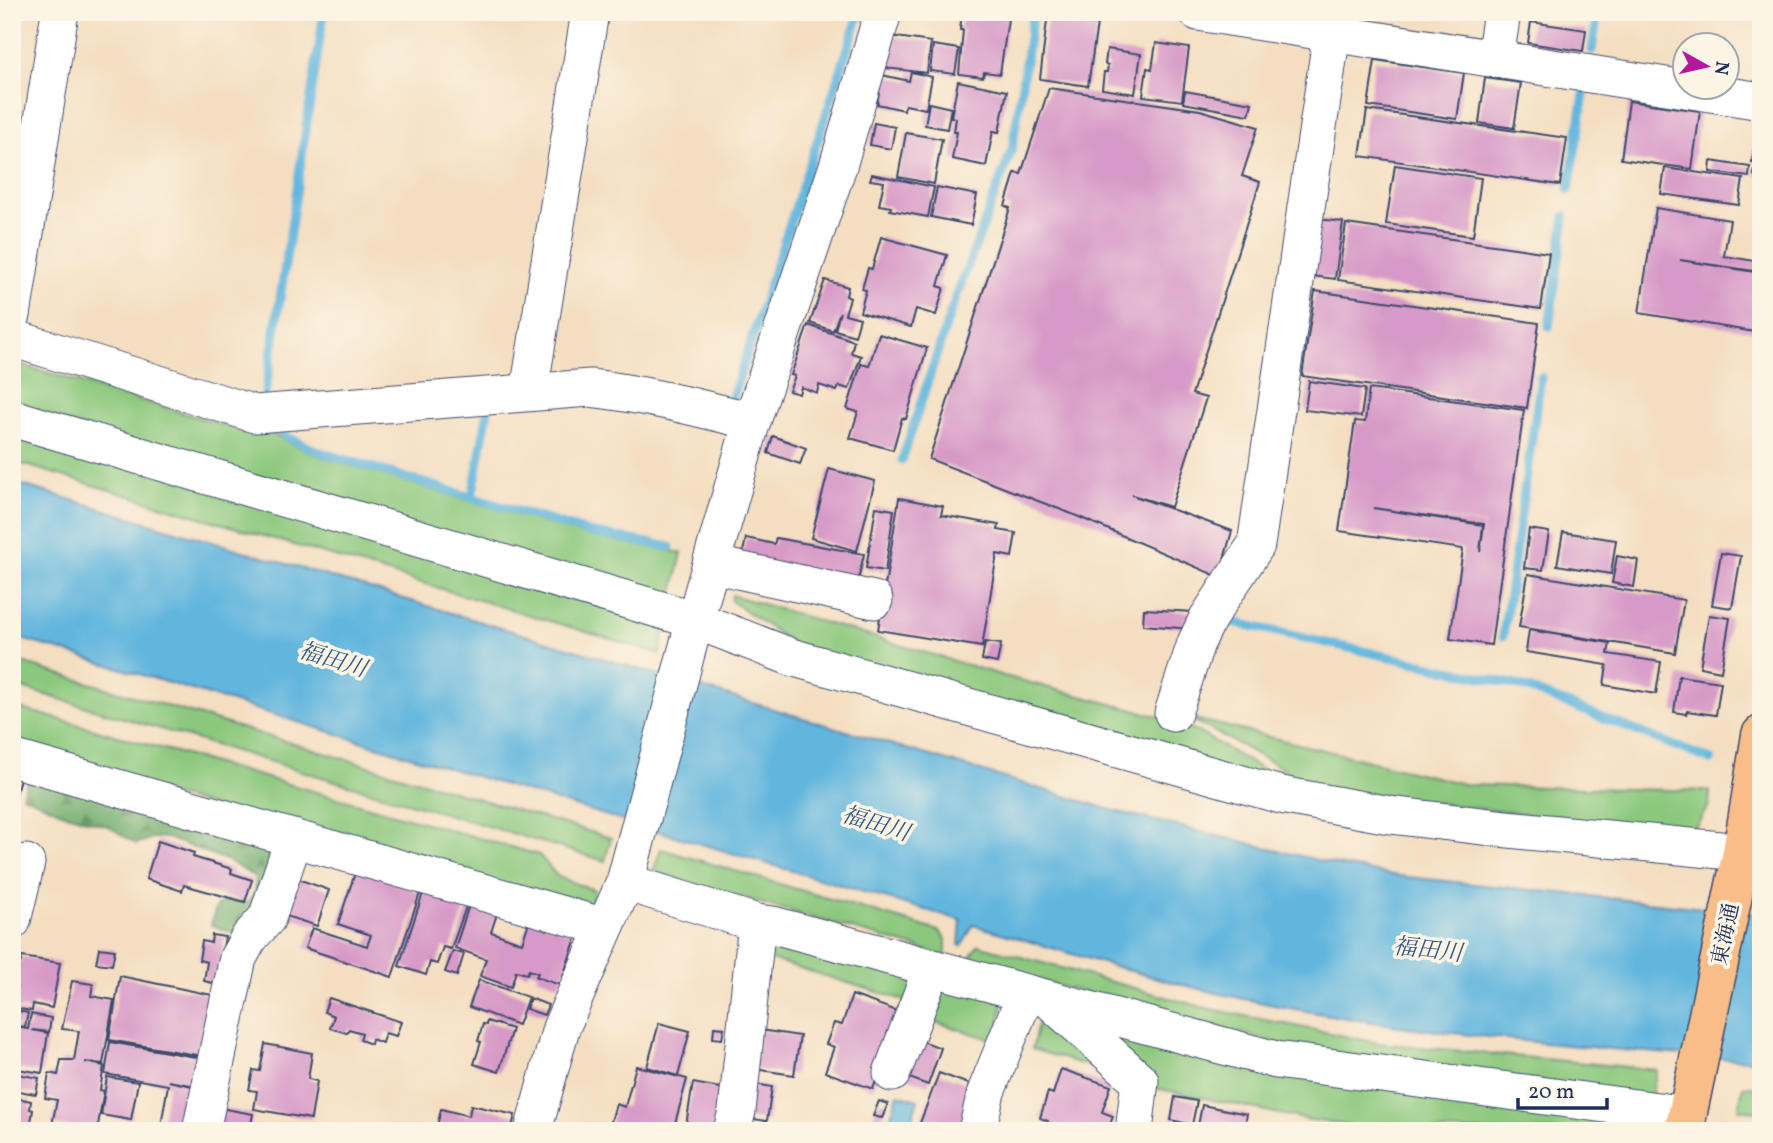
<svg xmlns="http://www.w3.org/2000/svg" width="1773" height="1143" font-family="Vollkorn,'Noto Serif JP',serif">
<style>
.green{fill:#8bc87d;stroke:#537c6e;stroke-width:2}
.forest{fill:url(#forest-firs);stroke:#466e65;stroke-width:2}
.water{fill:#62b6de;stroke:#3e729e;stroke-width:2}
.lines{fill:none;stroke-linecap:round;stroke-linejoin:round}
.stream{stroke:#62b6de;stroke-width:9}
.building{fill:#d79ac8;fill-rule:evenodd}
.minor-casing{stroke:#3c496d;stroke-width:39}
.major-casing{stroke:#3c496d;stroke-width:41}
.minor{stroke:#fff;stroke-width:37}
.major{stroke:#f9bd89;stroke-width:38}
.labels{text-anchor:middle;stroke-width:7;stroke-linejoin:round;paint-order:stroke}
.street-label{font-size:21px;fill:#1b2f5e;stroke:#fcf5e5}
.water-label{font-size:23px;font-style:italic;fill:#305884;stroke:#fcf5e5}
</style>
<defs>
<pattern id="forest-firs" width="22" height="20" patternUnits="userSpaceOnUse" patternTransform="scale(1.75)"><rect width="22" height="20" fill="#70ac6c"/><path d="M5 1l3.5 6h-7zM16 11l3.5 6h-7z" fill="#5b8c5c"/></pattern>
</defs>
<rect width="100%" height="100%" fill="#fcf5e5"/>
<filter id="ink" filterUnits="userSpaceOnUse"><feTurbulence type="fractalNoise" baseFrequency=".0143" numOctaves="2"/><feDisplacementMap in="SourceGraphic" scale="14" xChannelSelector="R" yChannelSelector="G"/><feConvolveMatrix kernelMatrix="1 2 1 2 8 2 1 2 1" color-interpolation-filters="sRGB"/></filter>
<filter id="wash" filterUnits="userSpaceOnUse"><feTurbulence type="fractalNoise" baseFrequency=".00686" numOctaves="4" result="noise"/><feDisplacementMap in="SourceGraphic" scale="28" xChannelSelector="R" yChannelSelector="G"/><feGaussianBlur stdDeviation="1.57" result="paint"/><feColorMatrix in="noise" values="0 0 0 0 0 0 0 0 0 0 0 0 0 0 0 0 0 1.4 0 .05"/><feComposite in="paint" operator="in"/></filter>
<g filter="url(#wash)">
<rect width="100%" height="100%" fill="#f4dec1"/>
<path class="green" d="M12,362L244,431L264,430L317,455L589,536L682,553L671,601L12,406Z
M12,431L666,623L660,654L12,461Z
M732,595L1004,676L1165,718L1186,725L1263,770L1261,780L796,645L731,601Z
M12,660L611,838L605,861L12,685Z
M12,706L539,855L558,877L594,890L589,910L12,751Z
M1187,717L1468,785L1710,791L1709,805L1690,835L1289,784L1286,770Z
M661,849L939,931L946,939V956L653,872Z
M766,933L906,972L914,987L910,1002L763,957Z
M978,945L1206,1008L1379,1043L1657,1070L1651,1098L1290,1046L967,962Z
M945,984L1003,1001L997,1041L922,1018Z
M1041,1011L1122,1076L1032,1049Z
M1091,1026L1637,1124L1635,1131H1387L1304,1119L1141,1085Z
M1743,1086L1761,1087V1112L1739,1109Z"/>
<path class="forest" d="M30,775L284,847L242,936L211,925L216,907L224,901L248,903L255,892V877L226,860L167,838H152L136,844L108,826L66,814L22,795Z"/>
<path class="water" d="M12,482L1115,811L1338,865L1398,876L1761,914V1061C1576,1047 1389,1033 1208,991C1129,973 1051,947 973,925L962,946L959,945L961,920C644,830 329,730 12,636Z
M898,1094L918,1100L908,1131H886Z"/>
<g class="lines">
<path class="stream" d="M1592,50L1598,12
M1569,190L1584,94
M1549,326L1565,216
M265,396L324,12
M730,404L860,12
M283,424L284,435L317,451L588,532L670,547
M902,460L951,311L1012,149L1033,12
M472,497L488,411
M1228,621L1521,686L1711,760
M1503,636L1541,377"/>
</g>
<g id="blocks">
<path class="building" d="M962,12H1009L1000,74L984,72L983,77L959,74L963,30H960Z
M1048,12L1098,17L1088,86L1040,79Z
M1531,22L1586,30L1583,51L1528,43Z
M890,36L931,42L927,73L885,68Z
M1156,43L1189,48L1182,101L1143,96L1147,68L1152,69Z
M933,45L959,49L955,74L930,71Z
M1107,49L1141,54L1135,94L1102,89L1104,72H1107L1108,65L1105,64Z
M1375,60L1464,73L1457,119L1368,106Z
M911,72L932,77L926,109L905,105L904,110L877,104L882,75L909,81Z
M1485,78L1521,83L1514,128L1479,123Z
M958,81L1007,91L999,132L993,131L986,166L952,159L957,132H954L956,118L951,117Z
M1049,88L1200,110L1258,127L1242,176L1260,182L1192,394L1206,398L1171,507L1132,495L1232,531L1219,577L1072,514L929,459L1010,208L1005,206L1015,173L1021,174Z
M1185,91L1252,103L1249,115L1183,103Z
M1629,101L1700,111L1692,169L1621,159Z
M929,103L951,108L947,129L925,125Z
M1367,110L1567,138L1560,185L1360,156Z
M874,123L895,127L891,149L870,145Z
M906,133L942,139L934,184L898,177Z
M1755,141H1761V175H1754L1756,162H1752Z
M1711,161L1750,167L1749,177L1710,172Z
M1395,165L1481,178L1473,236L1386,224Z
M1665,168L1743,179L1739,205L1661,194Z
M872,174L934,187L928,217L890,210L891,207L879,205L884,182L870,180Z
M937,187L977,195L971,225L931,217Z
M1656,208L1730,220L1724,256L1761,262V272L1680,260L1761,273V333L1639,313Z
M1319,219L1343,222L1335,279L1311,276Z
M1346,224L1549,253L1541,309L1338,280Z
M881,237L947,255L938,286L944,288L936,315L916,309L911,327L860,312L866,290L862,289L868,268L872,269Z
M825,280L848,287L846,296L850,298L845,314L860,318L855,336L835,330L840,312L833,331L810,323Z
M1315,291L1539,323L1527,408L1302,376Z
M808,325L854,341L851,353L861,356L849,389L839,386L837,391L819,385L817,393L801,387L799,394L789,391L795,376L791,375Z
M879,334L927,348L906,419L902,418L893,450L850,438L858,412L847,409L861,364L869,366Z
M1309,381L1365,389L1361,417L1305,410Z
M1369,389L1524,410L1491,645L1450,639L1463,549L1339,531L1355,421L1365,422ZM1373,508L1484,524L1480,552L1483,525Z
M773,436L806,448L800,464L768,453Z
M829,469L875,481L857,551L811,538Z
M899,498L943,506L941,515L999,525L998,530L1016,533L1012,557L997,554L982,647L878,630Z
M876,507L894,510L885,571L866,568Z
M1529,529L1549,532L1543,570L1524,568Z
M1563,532L1616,540L1611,574L1557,565Z
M746,538L774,544L776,538L864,554L858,581L742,557Z
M1721,553L1741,556L1732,608L1712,605Z
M1617,556L1638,560L1634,587L1612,583Z
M1528,574L1684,600L1675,653L1519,627Z
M1144,609L1193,612L1192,629L1143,625Z
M1709,615L1730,618L1721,671L1700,667Z
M1529,630L1610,643L1608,654L1661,662L1656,694L1604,685L1607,665L1526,652Z
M985,642L1001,644L997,663L982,660Z
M1679,676L1721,682L1716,715L1687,711L1686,714L1674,712Z
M12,776L20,778L16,794L12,793Z
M158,841L194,853L193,857L232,869L231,873L252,880L245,902L184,885L182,891L146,879Z
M357,867L420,893L392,977L305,948L312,928L367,946L371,935L338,924Z
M298,879L329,890L317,926L286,916Z
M425,887L468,901L451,949L443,947L437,964L430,962L426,975L399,966Z
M471,899L499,908L491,932L522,943L530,919L577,935L560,985L536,977L538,973L529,970L527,974L516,971L511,987L480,976L486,959L455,948Z
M212,935L225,937L217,984L204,981L207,962L199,960L202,941L211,943Z
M99,948L115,950L112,965L96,963Z
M453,951L464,954L457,976L445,972Z
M22,957L60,963L52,1008L33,1004L32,1011L13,1008L17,987L14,986Z
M120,976L212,995L202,1056L109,1040Z
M479,980L528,997L518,1025L469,1007Z
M72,981L93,984L91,996L114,1000L103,1064L85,1062L104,1066L100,1090L104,1091L97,1131L52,1125L57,1100L45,1098L49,1073L58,1075L61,1060H74L79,1031L62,1029Z
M852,995L900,1012L873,1089L825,1072L834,1047L826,1044L834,1023L842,1025Z
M329,998L401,1022L396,1036L385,1033L382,1043L372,1039L371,1044L360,1040L362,1033L349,1029L347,1033L330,1028L334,1016L324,1012Z
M530,998L548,1005L544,1015L526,1009Z
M12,1010L28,1013L25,1027L12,1025Z
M31,1014L51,1018L49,1032L32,1030L48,1033L42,1073L12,1068V1041L16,1027L28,1029Z
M487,1021L512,1029L499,1072L474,1064L481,1042L478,1041L483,1024L486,1025Z
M659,1023L690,1031L678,1076L647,1067Z
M714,1027L724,1028L722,1039L713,1038Z
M760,1030L800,1036L794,1075L754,1069Z
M917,1039L941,1048L928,1085L904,1076Z
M110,1042L201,1058L196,1086L168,1081L192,1086L185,1131H160L168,1085L105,1074Z
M265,1044L312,1053L308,1079L317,1081L311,1119L254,1109L257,1091L249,1090L253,1070L260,1071Z
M636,1066L687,1079L673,1131H613L614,1126L610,1125L616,1104L625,1107Z
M1061,1069L1111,1086L1102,1112L1113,1116L1108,1131H1045L1048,1121L1040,1118L1048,1092L1053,1094Z
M12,1073L39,1078L36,1094L12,1090Z
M939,1073L974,1086L958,1131H917Z
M107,1077L138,1082L131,1120L101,1115Z
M693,1083L725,1089L718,1131H685Z
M749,1083L772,1087L767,1121L745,1118Z
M12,1097L31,1101L30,1109L33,1110L30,1128H27L26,1131H12Z
M1175,1097L1197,1101L1192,1125L1171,1120Z
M879,1101L888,1104L882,1118L873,1116Z
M471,1105L515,1115L511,1131H436L441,1109L469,1116Z
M1202,1105L1247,1114L1244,1131H1197Z
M220,1108L253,1114L250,1131H216Z"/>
</g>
</g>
<g filter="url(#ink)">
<use href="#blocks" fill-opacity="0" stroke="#3c496d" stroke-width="2"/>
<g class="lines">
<g class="minor-casing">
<path id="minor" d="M1198,12L1761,101
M1495,58L1502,12
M12,315L60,12
M12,338L255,414L590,388C645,394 698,408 752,421
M529,392L590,12
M12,418L695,620L791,657L1281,795L1390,815L1507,829L1761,854
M711,564L874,600
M1173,713L1196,643L1208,618L1256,545L1335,12
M12,758L605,927
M625,882L757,923L773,925L1276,1060L1688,1115
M12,921L26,863
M1054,1004L1140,1081L1134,1131
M892,1073L932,968
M201,1131L238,958L249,938L267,918L294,838
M533,1131L561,1028L625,882L695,620L752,421L838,166L883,12
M732,1131L737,1111L757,923
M977,1131L986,1092L1026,993"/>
</g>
<g class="major-casing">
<path id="major" d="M1684,1131L1742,852L1761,735"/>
</g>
<use href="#minor" class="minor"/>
<use href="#major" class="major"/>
</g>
</g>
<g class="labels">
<g class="street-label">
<text transform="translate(1725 934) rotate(-78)" y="7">東海通</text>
</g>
<g class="water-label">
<text transform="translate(333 659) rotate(17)" y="8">福田川</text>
<text transform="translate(876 823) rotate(17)" y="8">福田川</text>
<text transform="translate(1428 949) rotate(6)" y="8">福田川</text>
</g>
</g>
<rect width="1773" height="1143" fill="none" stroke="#fcf5e5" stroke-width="42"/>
<g transform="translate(1706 66) rotate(98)"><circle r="33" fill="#fcf5e5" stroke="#a2a6af" stroke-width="2"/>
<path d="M0-5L12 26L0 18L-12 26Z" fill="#b5179e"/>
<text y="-10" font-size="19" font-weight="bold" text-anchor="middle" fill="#1b2f5e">N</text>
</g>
<path d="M1518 1098v10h89v-10" fill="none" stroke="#1b2f5e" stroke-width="3.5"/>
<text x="1528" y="1098" font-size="21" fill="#1b2f5e" stroke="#fcf5e5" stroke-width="5" paint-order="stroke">20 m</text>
</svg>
